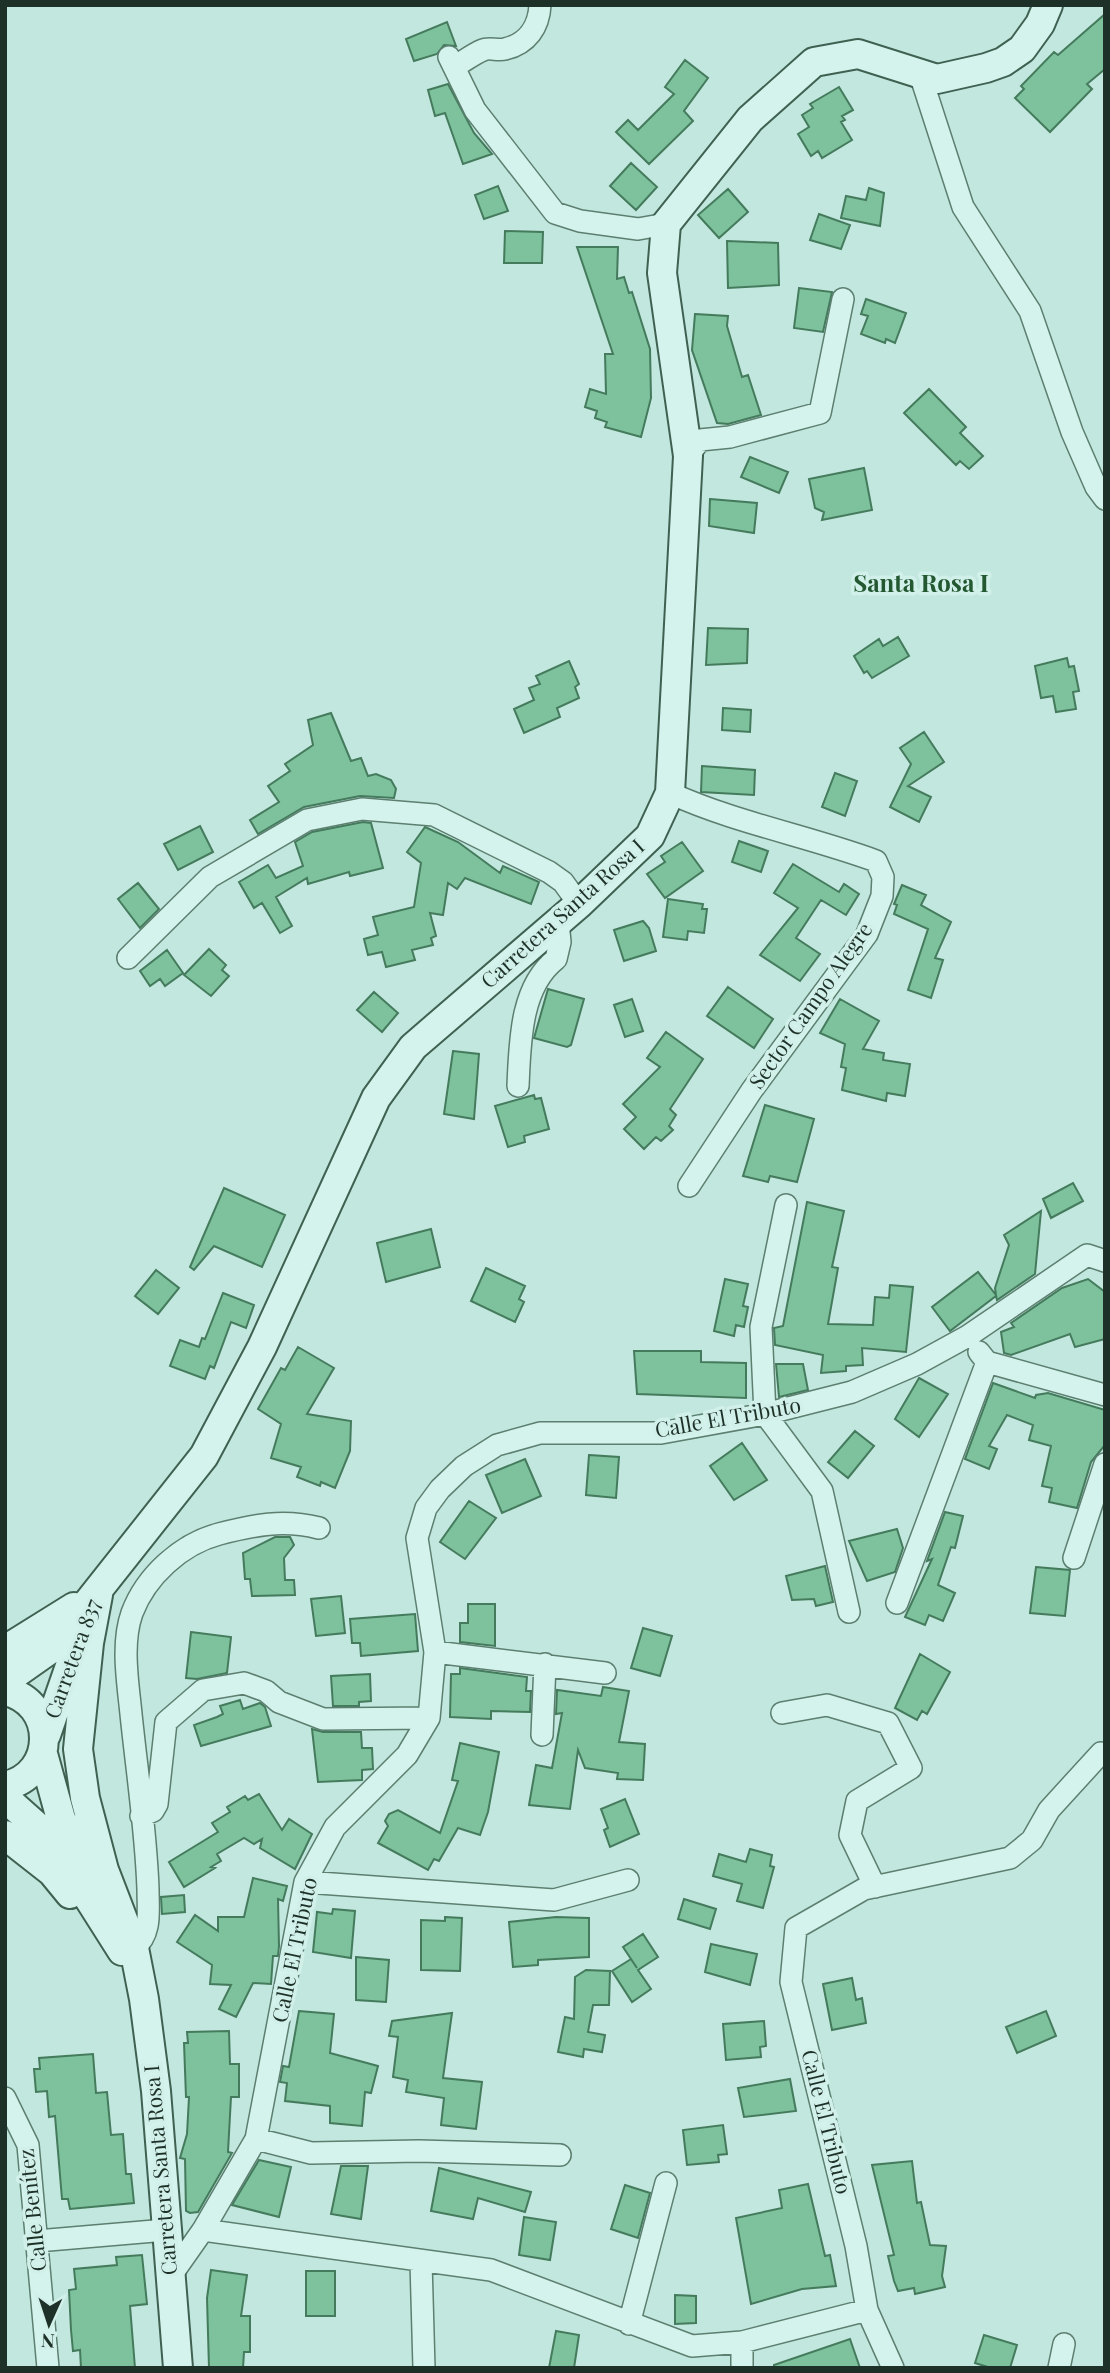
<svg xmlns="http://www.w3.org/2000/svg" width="1110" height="2373" font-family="'Playfair Display',serif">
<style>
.building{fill:#7dc19d;stroke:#457b5d;stroke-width:2}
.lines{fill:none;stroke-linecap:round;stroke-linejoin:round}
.street-casing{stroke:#5c7f70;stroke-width:24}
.secondary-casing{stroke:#3f6152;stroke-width:32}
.street{stroke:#d4f3ec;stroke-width:21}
.secondary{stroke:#d4f3ec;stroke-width:28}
.labels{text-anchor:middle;stroke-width:7;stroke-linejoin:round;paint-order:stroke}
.street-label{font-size:21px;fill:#1e3128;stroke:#d1f0e9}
.quarter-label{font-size:24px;font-weight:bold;fill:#235831;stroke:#d1f0e9}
</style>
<rect width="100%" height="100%" fill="#c2e7de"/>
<path class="building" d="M1105,14V69L1087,84L1092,89L1050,132L1015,98L1024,89L1021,86L1054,52L1058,55Z
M447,22L456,46L444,45L437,54L414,61L406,39Z
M685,60L708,78L684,111L693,121L649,164L616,132L628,120L638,130L674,94L665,87Z
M448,84L474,133L492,154L463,164L445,113L435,116L428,90Z
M839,87L853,110L842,116L845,120L841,122L852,140L822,158L818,151L811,156L798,134L809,127L802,115L813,108L810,104Z
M631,163L657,187L636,210L610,186Z
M498,186L508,211L484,219L475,195Z
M869,188L884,193L880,226L841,218L846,196L866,200Z
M728,189L748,212L719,238L698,215Z
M819,214L850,225L841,249L810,240Z
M505,231L543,232L542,263H504Z
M727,241L778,243L779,285L728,288Z
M577,247H618L617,279L624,277L629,293L632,292L650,349L651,398L641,437L605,427L607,422L595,418L597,411L585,407L590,389L606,394L605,354H613Z
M799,288L832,292L823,332L794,328Z
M866,299L906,313L895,343L886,339L885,343L861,334L868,316L861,314Z
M695,314L728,316L727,326L742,377L748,375L761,415L728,424L717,423L692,350Z
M929,389L966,427L960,433L983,456L969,469L960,461L956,465L904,413Z
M750,457L788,472L779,493L741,477Z
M864,468L872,510L822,520L824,512L815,508L809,479Z
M710,499L757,503L754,533L709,526Z
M708,628L748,629L747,663L706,665Z
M898,637L909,656L872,678L867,671L864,673L854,656L879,639L883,646Z
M1067,658L1069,667L1074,666L1079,691L1073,692L1076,709L1056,712L1053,696L1041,698L1035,666Z
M569,661L579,684L575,687L579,698L557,708L560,717L524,733L514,709L534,700L529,688L540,684L536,676Z
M723,708L751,710L750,732L722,730Z
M331,713L351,761L361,758L368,776L376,774L391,780L396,789L394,798L360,796L304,807L258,834L250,820L279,802L268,786L290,771L285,764L313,745L308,720Z
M924,732L944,762L908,786L931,797L919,822L890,807L911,764L900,748Z
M702,766L755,770L754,795L701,792Z
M835,773L857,781L845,816L822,807Z
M363,822L371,823L383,868L350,876L349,872L308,884L307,878L276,897L292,926L280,933L262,903L254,908L239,882L268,865L276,878L303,866L295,842L312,832Z
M200,826L213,852L178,870L164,844Z
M425,827L458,842L500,873L503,866L539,882L531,904L465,878L457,889L448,883L443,915L430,913L436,936L431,938L433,945L412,950L415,960L386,967L382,952L368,955L364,939L378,935L373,917L414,907L421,863L407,852Z
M739,841L768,851L761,872L732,862Z
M682,842L703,871L665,898L647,874L665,862L661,856Z
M793,864L839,892L844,884L859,894L846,915L821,900L796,938L820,954L800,981L760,955L798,908L774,893Z
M138,883L159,909L140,928L118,899Z
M902,885L926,895L921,905L951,922L935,958L943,960L931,998L908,990L928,929L894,914L897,905L894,904Z
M668,899L703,904L702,909H707L704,933L688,931L687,940L663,937Z
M643,921L649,928L656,951L624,961L614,930Z
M209,949L226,965L222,970L229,976L211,996L184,975Z
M167,950L183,973L165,986L160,979L150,986L140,971Z
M728,987L773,1019L754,1048L707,1016Z
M548,989L584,999L571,1045L567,1047L534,1038Z
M374,992L398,1013L382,1032L357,1010Z
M632,999L643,1031L625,1037L614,1005Z
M840,999L879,1021L863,1049L884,1053L883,1060L910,1064L905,1096L887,1093L886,1101L842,1090L846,1068L841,1067L845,1044L820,1033Z
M666,1032L703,1059L670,1109L676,1115L669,1126L673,1130L661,1141L656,1137L644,1149L624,1129L636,1117L623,1104L660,1067L647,1058Z
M453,1051L479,1054L474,1119L444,1114Z
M534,1095L535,1099L541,1098L549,1129L524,1136L525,1142L508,1147L495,1106Z
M765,1105L814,1119L797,1182L770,1176L768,1182L743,1176Z
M1073,1183L1083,1201L1051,1218L1043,1199Z
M224,1188L285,1215L262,1267L214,1246L194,1270L190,1267Z
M807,1202L844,1211L832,1267L838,1268L828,1324L873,1325L875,1297L889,1298L890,1285L913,1287L906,1352L862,1348L863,1365L846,1366V1371L821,1373L823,1355L775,1345L774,1328L783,1326Z
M1041,1211L1035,1274L997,1300L996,1296L950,1331L932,1307L978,1272L996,1295L995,1288L1009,1245L1004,1235Z
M431,1229L440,1267L386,1282L377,1243Z
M486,1268L525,1286L519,1299L524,1302L515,1322L471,1301Z
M156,1270L179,1288L158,1314L135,1296Z
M725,1279L748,1284L743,1306L748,1307L744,1327L736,1325L734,1336L714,1331Z
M1088,1279L1105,1292V1339L1075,1347L1070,1334L1011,1355L1004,1353L1001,1332L1014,1327L1011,1323L1062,1288Z
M223,1293L254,1305L246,1328L231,1322L214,1368L210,1366L205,1379L170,1366L180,1340L199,1347L202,1338L205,1339Z
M298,1347L334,1368L307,1414L351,1421L350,1451L335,1488L321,1482L320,1486L297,1477L301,1467L271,1458L281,1424L258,1409L281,1368L285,1370Z
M634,1351H701V1362L746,1363V1398L637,1394Z
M776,1364H803L808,1390L779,1397Z
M919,1378L948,1394L919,1437L895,1419Z
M993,1383L1035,1398L1036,1395L1048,1393L1105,1410V1445L1091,1462L1077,1508L1049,1502L1052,1488L1042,1486L1051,1446L1029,1440L1033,1425L1007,1415L989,1446L997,1449L989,1469L965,1459Z
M855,1431L874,1446L848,1478L828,1462Z
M742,1443L767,1480L734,1500L710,1466Z
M589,1455L619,1457L616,1498L586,1495Z
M525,1459L541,1496L502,1513L486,1475Z
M469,1501L496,1518L465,1559L440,1542Z
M945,1512L963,1516L955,1548L951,1547L938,1585L955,1593L943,1621L929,1615L925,1625L905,1617L932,1559L927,1561Z
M897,1529L903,1548L895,1572L867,1581L849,1541Z
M275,1537H290L294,1545L284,1558L285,1580H294L295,1595L252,1596L250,1579H245L243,1553Z
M825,1566L833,1602L816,1606L814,1599L792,1600L786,1576Z
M1036,1567L1070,1570L1065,1616L1030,1613Z
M341,1596L345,1633L316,1636L311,1599Z
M468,1604H495V1646L460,1642V1623H468Z
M415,1614L418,1651L361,1656L360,1643H352L350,1619Z
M643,1628L672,1636L660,1676L631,1668Z
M191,1632L231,1637L227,1673L197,1679L186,1678Z
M920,1654L950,1672L927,1714L922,1711L917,1720L895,1708Z
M460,1668L527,1677L526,1691H531L530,1712L491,1711V1719L450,1717L451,1674H460Z
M370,1674L371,1701L359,1702V1706H333L331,1676Z
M603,1687L629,1691L619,1742L645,1744L643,1780L617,1779L618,1773L585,1768L578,1750L570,1809L529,1805L536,1765L552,1768L562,1713L556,1714L557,1690L601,1696Z
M240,1700L243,1709L260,1703L265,1707L271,1726L201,1746L194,1725L217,1717L223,1714L220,1706Z
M312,1729L323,1732H361L362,1748H372L373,1769L362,1770V1780L318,1782Z
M460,1743L499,1752L488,1812L480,1835L458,1828L439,1861L434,1859L428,1870L378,1843L388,1826L385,1821L389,1814L398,1810L440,1833L458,1781L452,1780Z
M259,1794L282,1830L289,1819L312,1834L295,1869L260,1848L262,1839L254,1844L244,1838L217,1854L221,1861L211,1867L215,1868L184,1887L169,1862L218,1832L212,1823L230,1812L227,1807L245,1796L248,1800Z
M625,1799L639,1834L610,1847L604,1830L608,1828L601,1809Z
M750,1849L772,1855L770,1866L774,1867L763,1908L737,1901L742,1884L713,1876L719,1854L746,1862Z
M253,1878L287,1886L283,1901L278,1899L279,1946L278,1956H273L271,1984L253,1983L236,2017L219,2009L231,1985L210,1984L212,1965L177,1942L195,1915L218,1931V1917H244Z
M184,1895L185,1912L162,1914L161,1897Z
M684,1899L716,1909L710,1929L678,1919Z
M333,1909L355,1911L351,1958L313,1952L317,1912L332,1914Z
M445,1917L462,1918L460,1971L421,1970V1920L445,1921Z
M556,1917L589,1918V1957L538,1960V1965L513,1967L509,1922Z
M643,1934L658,1957L638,1970L651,1989L632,2002L612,1971L631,1959L637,1968L623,1947Z
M711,1944L757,1954L750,1985L705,1972Z
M356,1957L389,1960L386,2002L356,2000Z
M586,1970L610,1971L609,2005H593L588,2032L605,2035L602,2052L584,2049L583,2057L558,2052L565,2017L574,2019L575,1977Z
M852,1978L856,2000L862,1998L866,2023L832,2030L823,1984Z
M299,2011L334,2014L330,2053L378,2066L371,2093L365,2092L362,2126L330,2123V2106L285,2101L287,2083L280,2082L283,2066L289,2067Z
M1046,2011L1056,2036L1017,2053L1006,2027Z
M452,2013L443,2078L482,2082L476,2129L441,2125L444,2098L406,2092L408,2080L393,2077L398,2037L389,2036L392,2021Z
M764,2021L766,2046L760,2047L761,2057L726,2060L723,2024Z
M229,2031L230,2064H239V2097H231L228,2152L232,2153L198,2212L190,2213L186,2211L185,2159L180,2158L187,2134L189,2097H186L184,2043H188L187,2032Z
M93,2054L96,2093L107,2092L111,2135L123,2134L126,2174H131L134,2203L70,2209L68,2199H62L55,2116L49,2117L47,2091L36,2092L34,2069H40L39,2058Z
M790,2079L796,2111L744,2117L738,2088Z
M723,2125L727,2154L718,2155L719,2162L687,2165L683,2130Z
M259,2160L291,2167L279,2217L232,2205Z
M912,2161L917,2203L921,2202L930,2245L946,2246L942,2276L945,2287L915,2294L914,2288L898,2291L894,2281L888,2256L894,2255L872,2165Z
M341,2166H368L361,2219L331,2214Z
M439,2168L531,2192L525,2212L478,2198L473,2219L431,2211Z
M808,2184L825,2256L830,2255L836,2286L802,2289L751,2304L736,2218L782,2208L779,2190Z
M625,2185L650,2193L638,2238L611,2229Z
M524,2217L556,2222L550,2260L519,2255Z
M142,2255L147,2304L130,2306L135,2368H81L80,2350L73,2351L71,2330L69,2290L76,2289L74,2269L117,2265L116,2257Z
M211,2270L247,2275L241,2316H250V2352H244L243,2368H209L207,2298Z
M306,2271H335V2316H306Z
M675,2295L696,2296V2323L675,2324Z
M556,2331L579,2335L574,2368H549Z
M984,2335L1017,2345L1010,2368H991L975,2363Z
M850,2339L860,2368H774V2365Z"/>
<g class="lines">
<g class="street-casing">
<path id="street" d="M449,57L475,110L555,213L580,221L638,229L666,224
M454,67C463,62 473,54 483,50C489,47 498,51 505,49C527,44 539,27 540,5
M920,74L963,207L1030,311L1072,432L1096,487L1105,499
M688,456L700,440L730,437L820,413L843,299
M670,793C736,823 808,836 876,861L883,877L882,896L867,934L752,1090L689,1186
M128,958L210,877L307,820L362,809L434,815L549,872L563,882L579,904
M518,1086C520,1043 520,987 556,959L560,942L558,922
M786,1205L761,1327L765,1414L822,1491L849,1612
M979,1352L987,1362L1105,1395
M1074,1558L1105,1464
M897,1603L987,1362
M435,1652L605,1673
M782,1713L827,1705L888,1723L911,1768L857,1801L850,1835L875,1887
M542,1735L545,1664
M141,1816L153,1811L157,1804L166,1722L203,1690L244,1683L266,1691L279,1702L323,1719L429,1718
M305,1882L554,1900L628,1880
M134,1948C152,1934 148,1911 148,1889C146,1831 137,1772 131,1714C128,1683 121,1644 132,1613C146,1576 181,1544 219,1534C254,1525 283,1519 319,1528
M5,2098L28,2145L48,2368
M256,2139L311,2153L419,2151L560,2155
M203,2230L491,2270L692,2346L742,2342L867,2310L893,2368
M37,2241L166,2230
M421,2262L424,2368
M170,2277L203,2230L256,2139L305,1882L335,1827L407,1755L429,1718L435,1652L417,1538L426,1508L440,1489L464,1466L497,1445L540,1433H661L765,1414L852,1392L917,1364L968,1336L1087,1255L1105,1261
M867,2310L856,2246L791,1982L796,1928L864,1889L1010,1858L1032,1840L1049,1810L1101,1753L1105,1754
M629,2324L666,2183
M742,2368V2342
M1059,2368L1064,2344"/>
</g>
<g class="secondary-casing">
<path id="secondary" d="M98,1595L89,1643L78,1749L85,1798L104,1870L134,1948L144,1999L156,2091L178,2368
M5,1650L74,1607
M5,1681L52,1648L204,1456L262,1347L376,1098L413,1047L579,904L650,836L670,793L688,456L662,273L666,224L750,119L814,62L858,54L937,79L986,68L1003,62L1022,49L1040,24L1048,5
M5,1691C57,1702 57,1775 5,1786
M46,1735L80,1637
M43,1754L61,1819L97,1892
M5,1798L51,1839L122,1951
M5,1835L52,1872L70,1894"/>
</g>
<use href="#street" class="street"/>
<use href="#secondary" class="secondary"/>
</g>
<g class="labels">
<g class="street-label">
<text transform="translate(563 914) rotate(-42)" y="7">Carretera Santa Rosa I</text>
<text transform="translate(811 1006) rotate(-55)" y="7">Sector Campo Alegre</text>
<text transform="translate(728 1418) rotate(-10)" y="7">Calle El Tributo</text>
<text transform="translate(73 1659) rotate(-70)" y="7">Carretera 837</text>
<text transform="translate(295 1950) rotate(-78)" y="7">Calle El Tributo</text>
<text transform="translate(826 2122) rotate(76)" y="7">Calle El Tributo</text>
<text transform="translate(161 2170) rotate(-95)" y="7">Carretera Santa Rosa I</text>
<text transform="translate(33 2210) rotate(-96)" y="7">Calle Benítez</text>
</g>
<g class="quarter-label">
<text x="921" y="592">Santa Rosa I</text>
</g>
</g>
<rect width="1110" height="2373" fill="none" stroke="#1e3128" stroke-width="14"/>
<g transform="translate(49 2324) rotate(183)" stroke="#d1f0e9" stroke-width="5" paint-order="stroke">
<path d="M0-5L12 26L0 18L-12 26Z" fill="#1e3128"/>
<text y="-10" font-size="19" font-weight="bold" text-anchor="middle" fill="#1e3128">N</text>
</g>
</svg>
